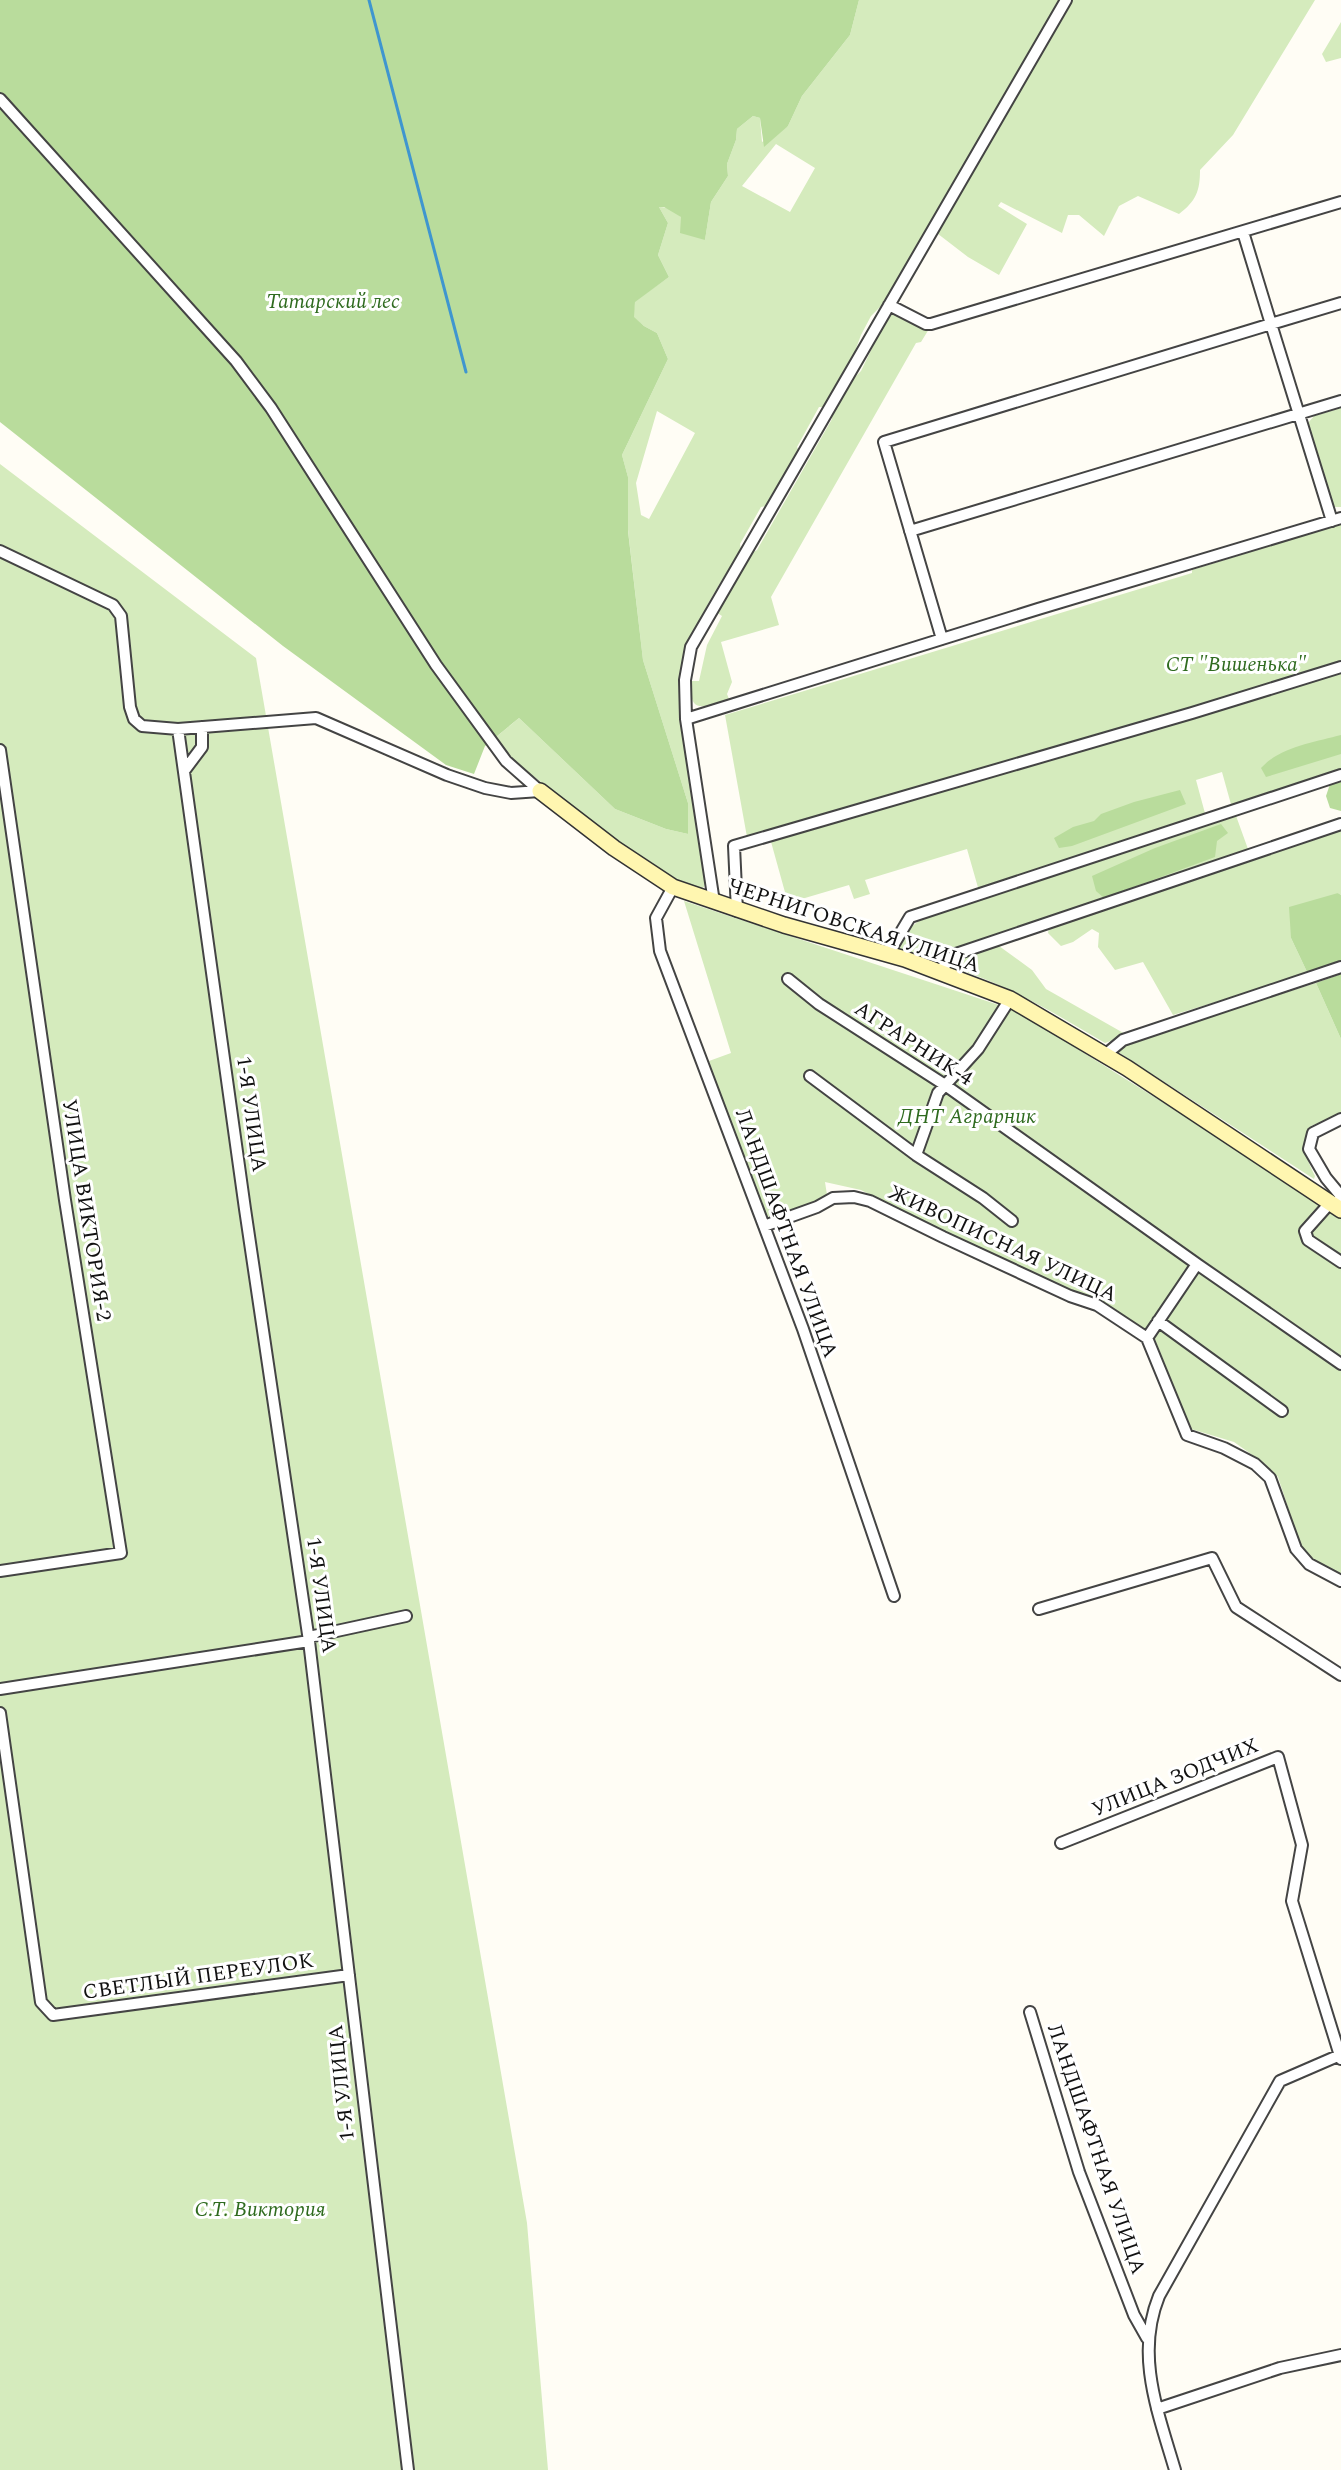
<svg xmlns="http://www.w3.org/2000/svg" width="1341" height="2470" font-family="Spectral,serif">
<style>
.green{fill:#d5ebbd;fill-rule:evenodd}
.forest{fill:#b9dc9c}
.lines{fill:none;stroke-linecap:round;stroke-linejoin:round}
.stream{stroke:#3f96cf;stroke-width:3}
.street-casing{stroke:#444;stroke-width:14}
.secondary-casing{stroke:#333;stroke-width:18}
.street{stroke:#fff;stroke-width:10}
.secondary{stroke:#fff6b0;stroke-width:15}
.labels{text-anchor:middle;stroke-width:6;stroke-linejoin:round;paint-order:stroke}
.park-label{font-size:21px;font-style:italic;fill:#2f6b1f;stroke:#fff}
.street-label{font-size:21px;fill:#111;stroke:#fff}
</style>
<rect width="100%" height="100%" fill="#fffdf5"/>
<path class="green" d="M859,0H1315L1233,135L1200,170C1200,191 1196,201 1179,214L1138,196L1119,206L1104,236L1079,215H1068L1062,233L1001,202L998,206L1027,224L999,275L968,257L929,227L883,304L871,316L861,335L854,354L823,407H819L797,447L799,451L767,506L761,507L740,544L741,550C710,599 682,639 680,698L705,882L704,887L698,890L688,887L616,841L509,757L495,738L519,718L615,809L666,829L688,834V803L643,660L628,530V477L622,455L668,359L657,333L644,326L633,317L635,301L669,277L658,255L668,223L659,207C676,206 693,229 705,240L711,202L728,176L727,164L736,140L737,129L753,116L760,118L762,142L788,126L802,96L850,35ZM776,144L815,168L790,212L742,186ZM657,411L695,433L649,519L641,515L636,483Z
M1341,22V58L1326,62L1322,54Z
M894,314L929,329L921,342L916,343L771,597L779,625L721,642L732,682L727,694L729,699C705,707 687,716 692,681H699L707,645L722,616L716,612L750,554L757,550L832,419L831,413L847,385L861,371L888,315Z
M1341,408V507H1334L1308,423L1314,416Z
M0,464L256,658L527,2223L548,2470H0Z
M1341,524V773L1232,808L1222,772L1196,780L1206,817L979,891L967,849L865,880L870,894L854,899L849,885L788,903L768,831L747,837L725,715L1192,573V570Z
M1235,813L1248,849L952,950L937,961L897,947C906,930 914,923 930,914Z
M1341,828V895L1338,893L1291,938L1308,974L1173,1015L1143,962L1115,970L1098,947L1099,933L1092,929L1073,942L1061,946L1048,933L1049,928Z
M684,901L1017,1011L1341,1214V1574L1312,1559L1301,1547L1278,1477L1265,1464L1234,1442L1191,1429L1154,1337L1085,1296L982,1252L861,1190L825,1182L827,1195L805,1207L769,1217L759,1209L709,1061L731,1053Z
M999,946L1032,970L1046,989L1127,1035L1105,1043C1056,1014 1005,983 950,967C964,953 981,950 999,946Z
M1316,983L1341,1039V1114L1311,1126C1302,1149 1305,1155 1315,1176L1314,1179L1118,1052L1125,1043Z"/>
<path class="forest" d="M0,0H859L850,35L802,96L788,126L764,147L760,118L753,116L737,129L736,140L727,164L728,176L711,202L705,240L680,233L681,217L664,207H659L668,223L658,255L669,277L635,302L634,317L644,326L657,333L668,359L622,455L628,477V531L643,660L688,803V834L666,829L615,809L519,718L485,746L474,774L446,765L283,646L0,422Z
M1341,735V754L1266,777L1261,768C1280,747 1315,742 1341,735Z
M1341,782V811L1330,808L1326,796L1330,784Z
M1180,790L1186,804L1072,846L1059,848L1054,838L1073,827L1094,821L1101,814L1134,802Z
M1221,824L1228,833L1217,841L1215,857L1104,898L1096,891L1092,876L1155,848Z
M1338,893L1341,895V963L1308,974L1291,938L1289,907Z
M1341,974V1039L1316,983Z"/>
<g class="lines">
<path class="stream" d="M369,0L466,372"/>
<g class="street-casing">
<path id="street" d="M0,99L236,361L271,408L436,665L506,761L540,791
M1243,232L1271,324L1341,303
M889,305L926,324H931L1341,202
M910,531L1341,401
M0,551L113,605L121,616L130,707L134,719L142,726L178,729L316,718L447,775L485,788L511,793L540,791
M942,639L884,442L1271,324L1332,521
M686,719L1038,609L1341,518
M178,729L245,1209L309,1641L408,2470
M0,750L65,1200L121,1553L0,1571
M184,771L202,747V727
M673,887L656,918L660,951L803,1329L894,1596
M714,902L686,719L685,680L691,647L1066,0
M737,911L734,846L1192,713L1341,667
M888,954L910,917L1341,775
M939,971L956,954L1341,824
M788,979L819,1004L945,1085L1197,1264
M1105,1055L1123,1040L1341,967
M810,1076L916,1155L983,1198L1012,1221
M1341,1119L1313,1133L1309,1149L1326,1178L1341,1196
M916,1155L938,1093L978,1049L1010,999
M1336,1202L1330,1203L1305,1231L1308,1240L1341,1262
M764,1226L817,1207L833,1198L854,1197L870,1201L943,1237L1070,1296L1097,1305L1147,1338L1187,1435L1224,1448L1255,1464L1270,1478L1296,1549L1309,1564L1341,1581
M1158,1321L1282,1411
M1147,1338L1197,1264L1341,1364
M1039,1609L1212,1558L1236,1607L1341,1675
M309,1637L406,1616
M0,1689L309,1641
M0,1713L41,2002L53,2015L349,1975
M1061,1843L1278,1757L1302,1845L1292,1901L1341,2059
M1030,2012L1079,2172L1134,2315L1147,2338
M1157,2409L1280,2368L1341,2355
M1175,2470C1158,2412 1135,2355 1159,2296L1280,2081L1340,2055"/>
</g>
<g class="secondary-casing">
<path id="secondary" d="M540,791L614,848L673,887L784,925L905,959L1010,999L1127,1068L1341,1210"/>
</g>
<use href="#street" class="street"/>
<use href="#secondary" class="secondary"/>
</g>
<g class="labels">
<g class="park-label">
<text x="333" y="308">Татарский лес</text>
<text x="1236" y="671">СТ "Вишенька"</text>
<text x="967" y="1123">ДНТ Аграрник</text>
<text x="260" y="2216">С.Т. Виктория</text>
</g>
<g class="street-label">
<text transform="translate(854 925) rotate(18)" y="7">ЧЕРНИГОВСКАЯ УЛИЦА</text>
<text transform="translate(914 1043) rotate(33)" y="7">АГРАРНИК-4</text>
<text transform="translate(252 1114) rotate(82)" y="7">1-Я УЛИЦА</text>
<text transform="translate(87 1210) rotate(81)" y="7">УЛИЦА ВИКТОРИЯ-2</text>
<text transform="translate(787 1233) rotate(70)" y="7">ЛАНДШАФТНАЯ УЛИЦА</text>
<text transform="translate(1003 1243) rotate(25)" y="7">ЖИВОПИСНАЯ УЛИЦА</text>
<text transform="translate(322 1595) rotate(82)" y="7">1-Я УЛИЦА</text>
<text transform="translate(1175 1777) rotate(-22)" y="7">УЛИЦА ЗОДЧИХ</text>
<text transform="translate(198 1976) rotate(-8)" y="7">СВЕТЛЫЙ ПЕРЕУЛОК</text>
<text transform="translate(341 2083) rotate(-96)" y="7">1-Я УЛИЦА</text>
<text transform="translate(1097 2149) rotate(71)" y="7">ЛАНДШАФТНАЯ УЛИЦА</text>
</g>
</g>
</svg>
